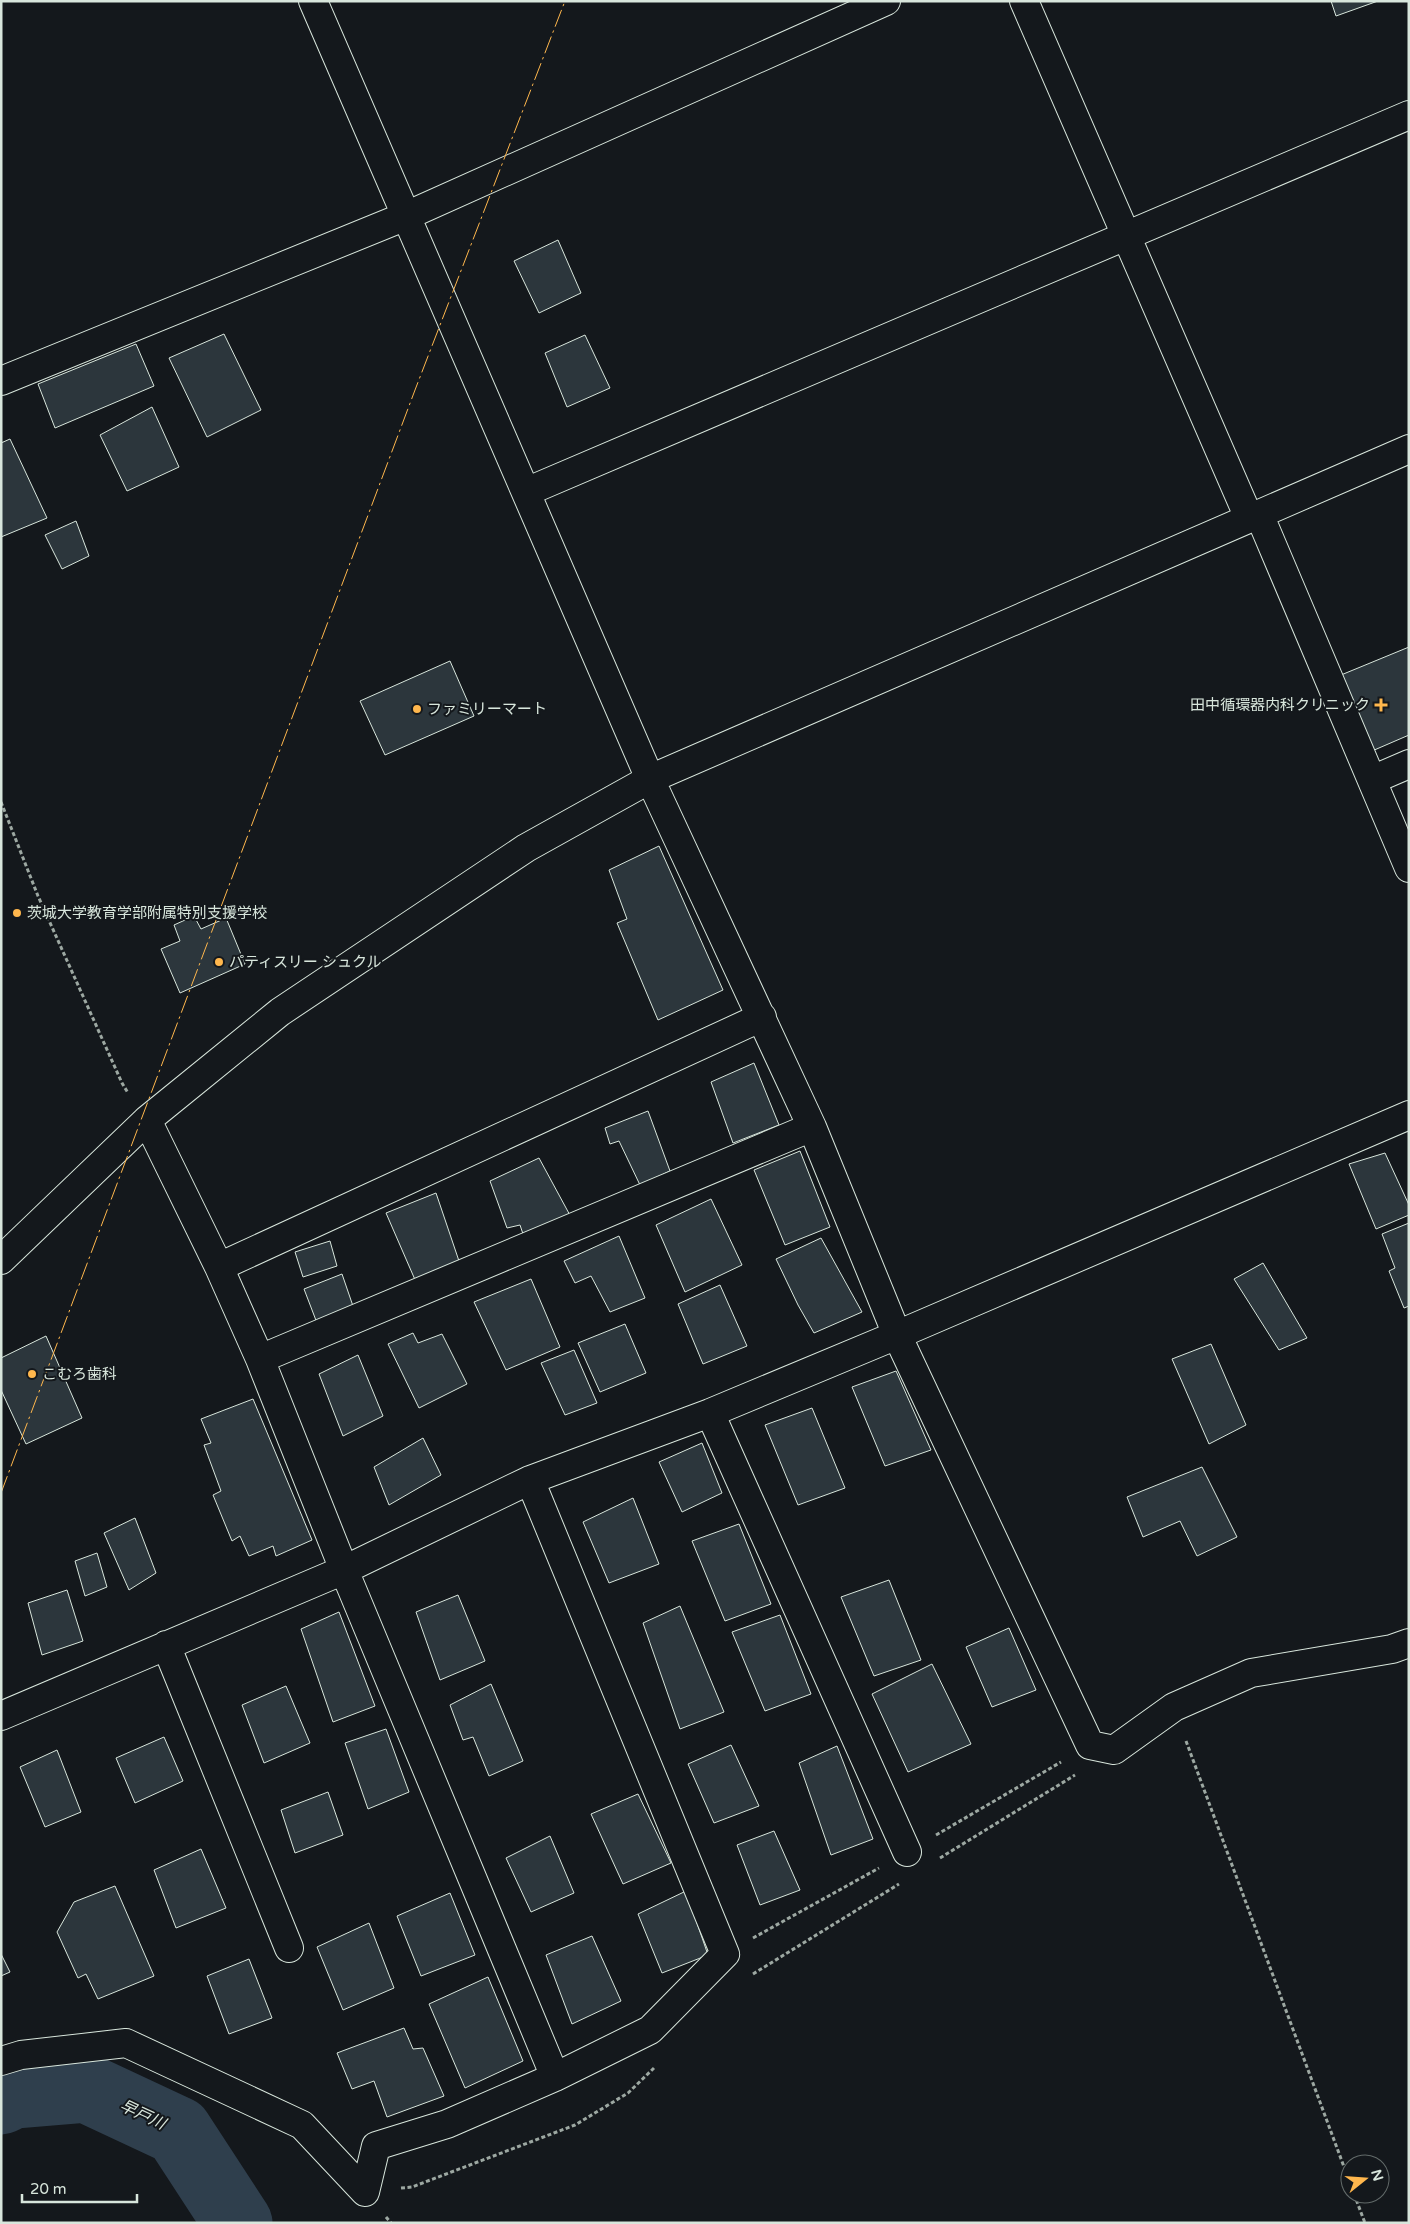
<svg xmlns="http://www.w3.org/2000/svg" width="1410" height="2224" font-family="'Varela Round','Noto Sans JP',sans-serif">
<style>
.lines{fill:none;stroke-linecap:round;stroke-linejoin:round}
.river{stroke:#2f3f4d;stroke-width:69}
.building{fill:#2c363c;stroke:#d8e6dc}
.minor-casing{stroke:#d8e6dc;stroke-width:30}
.path{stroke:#9da8a2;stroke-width:3;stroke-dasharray:4 2.5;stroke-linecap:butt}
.minor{stroke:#14181c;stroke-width:28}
.power{stroke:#ffb74d;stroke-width:1;stroke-dasharray:18 4 2.5 4;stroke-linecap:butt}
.poi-dot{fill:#ffb74d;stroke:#14181c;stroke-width:2}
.labels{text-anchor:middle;stroke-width:4;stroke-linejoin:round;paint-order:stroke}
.poi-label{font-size:15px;fill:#d8e6dc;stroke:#14181c;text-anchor:start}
.water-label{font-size:16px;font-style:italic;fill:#d8e6dc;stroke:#14181c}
</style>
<rect width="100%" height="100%" fill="#14181c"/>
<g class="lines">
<path class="river" d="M1,2100L14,2094L86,2088L178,2131L238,2223"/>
</g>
<path class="building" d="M1331,1H1378L1336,16Z
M558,240L581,293L539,313L514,261Z
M224,334L261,410L207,437L169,358Z
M585,335L610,388L567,407L545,353Z
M136,344L154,386L55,428L38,384Z
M152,407L179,467L127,491L100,435Z
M10,439L47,518L1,537V443Z
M76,521L89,556L62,569L45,535Z
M1409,647V735L1372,751L1341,675Z
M450,661L474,716L385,755L360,701Z
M659,846L723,990L658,1020L617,923L627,919L609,870Z
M194,916L201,929L226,918L245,964L180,993L161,949L180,941L174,925Z
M754,1063L779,1125L733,1143L711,1082Z
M648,1111L670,1171L640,1185L619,1141L610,1144L605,1128Z
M800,1151L830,1227L785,1245L754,1170Z
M1385,1153L1409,1205V1215L1376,1229L1349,1164Z
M539,1158L572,1219L523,1234L520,1225L507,1228L490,1181Z
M436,1193L459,1261L416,1282L386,1213Z
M711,1199L742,1265L685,1292L656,1225Z
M1409,1223V1306L1404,1308L1389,1271L1395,1268L1382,1234Z
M619,1236L645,1298L610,1312L591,1276L575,1283L564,1261Z
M821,1238L862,1312L814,1333L798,1305L776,1259Z
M330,1241L337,1266L303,1277L295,1252Z
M1263,1263L1307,1338L1279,1350L1234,1279Z
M342,1274L354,1309L317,1323L304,1289Z
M531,1279L560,1347L506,1370L474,1302Z
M720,1285L747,1346L703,1364L678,1304Z
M625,1324L646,1373L600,1392L578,1343Z
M413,1333L418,1343L442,1334L467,1384L419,1408L388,1344Z
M46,1336L82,1418L26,1444L1,1390V1358Z
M1211,1344L1246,1425L1209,1444L1172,1359Z
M574,1350L597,1403L565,1415L541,1363Z
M358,1355L383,1416L343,1436L319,1374Z
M896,1371L931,1450L885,1466L852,1387Z
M253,1399L312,1540L276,1556L273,1546L249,1556L240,1536L232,1541L213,1495L221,1491L204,1445L211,1443L201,1419Z
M812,1408L845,1488L798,1505L765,1425Z
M423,1438L441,1475L389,1505L374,1467Z
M702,1443L722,1493L682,1512L659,1462Z
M1202,1467L1237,1537L1197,1556L1180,1521L1143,1537L1127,1497Z
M633,1498L659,1564L609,1583L583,1522Z
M135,1518L156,1573L129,1590L104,1533Z
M739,1524L771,1604L725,1621L692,1541Z
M97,1553L107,1587L85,1596L75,1561Z
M889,1580L921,1660L874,1676L841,1597Z
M67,1590L83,1641L42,1655L28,1603Z
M458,1595L485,1661L440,1680L416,1612Z
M680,1606L724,1712L680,1729L643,1623Z
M339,1612L375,1706L333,1722L301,1629Z
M780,1615L811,1694L765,1711L732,1632Z
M1009,1628L1036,1690L992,1707L966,1647Z
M932,1664L971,1744L908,1772L872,1694Z
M491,1684L523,1761L489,1776L473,1737L463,1740L450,1705Z
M286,1686L310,1743L264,1763L242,1705Z
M386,1729L409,1792L368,1809L345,1743Z
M164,1737L183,1781L135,1803L116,1758Z
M731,1745L759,1806L714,1823L688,1764Z
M837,1746L873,1839L831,1855L799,1763Z
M57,1750L81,1812L45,1827L20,1767Z
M328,1792L343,1835L295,1853L281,1810Z
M638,1794L671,1863L623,1884L591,1814Z
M774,1831L800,1890L760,1905L737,1845Z
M550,1836L574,1893L531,1912L506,1858Z
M201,1849L226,1908L176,1928L154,1870Z
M115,1886L154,1976L98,1999L86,1974L78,1978L57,1932L74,1902Z
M686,1891L708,1955L662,1973L638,1914Z
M450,1893L475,1955L421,1976L397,1916Z
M369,1923L394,1988L343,2010L317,1947Z
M592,1936L621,2001L572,2024L546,1955Z
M1,1954L10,1972L1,1976Z
M249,1959L272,2018L229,2034L207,1976Z
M488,1977L523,2061L465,2088L429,2004Z
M404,2028L413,2049L423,2048L444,2096L387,2117L374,2081L352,2089L337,2053Z"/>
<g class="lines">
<g class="minor-casing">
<path id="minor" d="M313,1L650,779L812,1127L897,1335L1090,1745L1114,1750L1174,1707L1251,1673L1392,1649L1409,1643
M1024,1L1249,518
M1,381L406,216L886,1
M526,492L1409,115
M1259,514L1409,868
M1372,780L1409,764
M147,1120L219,1267L260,1359L344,1570L555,2077
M1,1260L147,1120L280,1012L526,848L650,779L1409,449
M219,1267L762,1017
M260,1359L812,1127
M710,1413L907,1852
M166,1645L289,1948
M1,1716L344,1570L530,1480L710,1413L897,1335L1409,1115
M1,2061L21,2055L126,2043L302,2125L365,2192L376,2146L447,2124L555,2077L650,2030L725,1954L530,1480"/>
</g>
<path class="path" d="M1,802L38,896L122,1083L128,1093
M1186,1741L1350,2183
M936,1835L1061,1762
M940,1858L1075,1775
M753,1938L879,1868
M753,1974L899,1884
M401,2188L412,2187L575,2125L628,2093L654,2068
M1354,2194L1365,2223
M386,2217L391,2223"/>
<use href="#minor" class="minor"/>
<path class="power" d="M1,1493L415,390L565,1"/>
</g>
<g class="poi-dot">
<path d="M1378.5 697.5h5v5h5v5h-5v5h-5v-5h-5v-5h5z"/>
<circle cx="417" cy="709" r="5"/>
<circle cx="17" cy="913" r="5"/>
<circle cx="219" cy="962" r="5"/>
<circle cx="32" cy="1374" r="5"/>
</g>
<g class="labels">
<g class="poi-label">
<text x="1370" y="710" text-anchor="end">田中循環器内科クリニック</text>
<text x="427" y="714">ファミリーマート</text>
<text x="27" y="918">茨城大学教育学部附属特別支援学校</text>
<text x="229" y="967">パティスリー シュクル</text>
<text x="42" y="1379">こむろ歯科</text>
</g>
<g class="water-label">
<text transform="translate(143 2114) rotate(25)" y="6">早戸川</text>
</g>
</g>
<rect width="1410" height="2224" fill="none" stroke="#d8e6dc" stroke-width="5"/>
<g transform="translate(1365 2179) rotate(73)"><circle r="24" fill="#14181c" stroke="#626a69"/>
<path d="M0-4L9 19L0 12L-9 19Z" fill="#ffb74d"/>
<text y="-8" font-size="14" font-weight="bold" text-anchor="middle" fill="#d8e6dc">N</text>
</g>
<path d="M22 2194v8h115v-8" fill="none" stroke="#d8e6dc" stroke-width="2.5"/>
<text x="30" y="2194" font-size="15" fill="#d8e6dc" stroke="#14181c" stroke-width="4" paint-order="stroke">20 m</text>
</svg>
